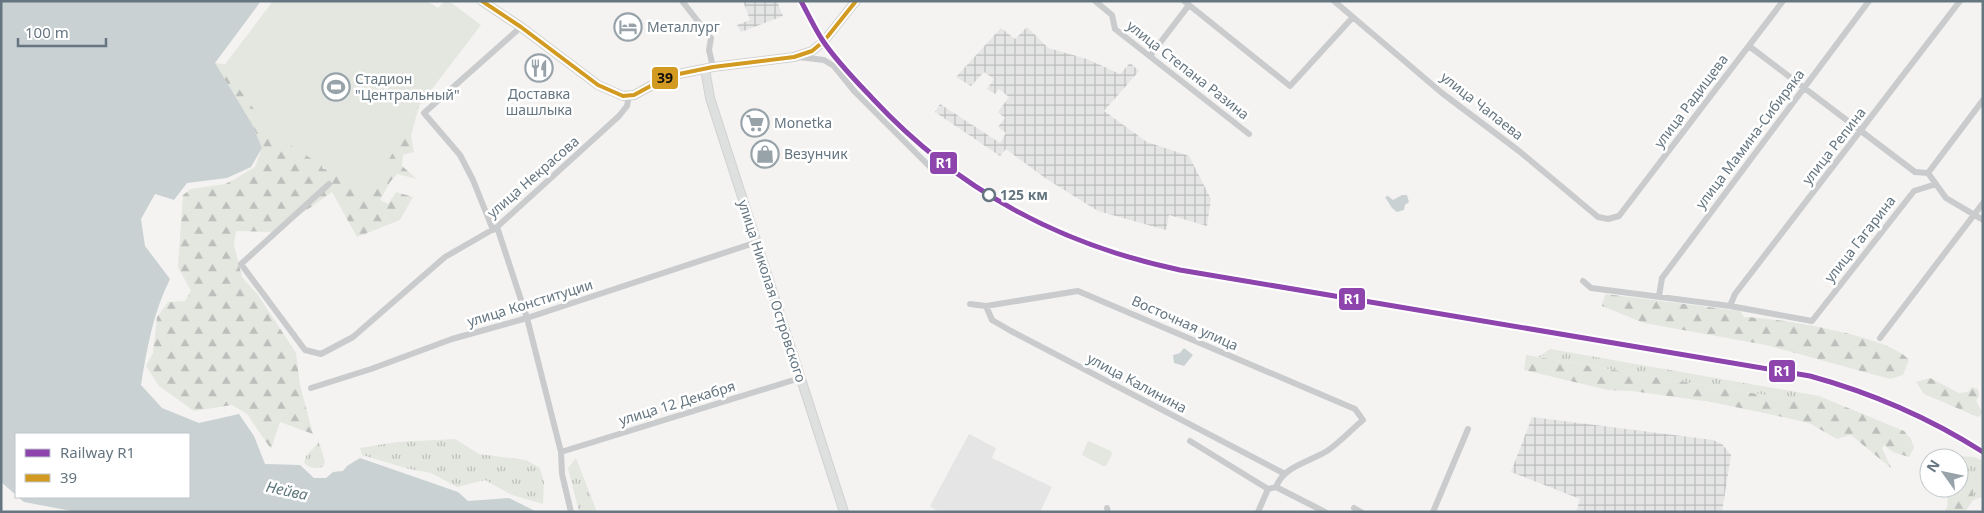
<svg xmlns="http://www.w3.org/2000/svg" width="1984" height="513" font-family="'Noto Sans',sans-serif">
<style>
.built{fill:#e4e5e4}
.industrial{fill:url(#industrial-grid)}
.grass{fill:url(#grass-tufts)}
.forest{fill:url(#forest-firs)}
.pitch{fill:#e4e6e0}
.water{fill:#c9d1d3}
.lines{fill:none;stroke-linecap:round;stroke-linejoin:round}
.major-casing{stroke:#d1d1d1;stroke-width:10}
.minor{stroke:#cacbcc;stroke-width:6}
.major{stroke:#dedfdf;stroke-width:8}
.bus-1-casing{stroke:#fff;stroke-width:8}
.bus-1{stroke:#d29a20;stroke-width:4}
.rail-1-casing{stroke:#fff;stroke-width:9}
.rail-1{stroke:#8e44ad;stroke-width:5}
.stop-dot{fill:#fff;stroke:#657681;stroke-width:2.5}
.labels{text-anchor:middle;stroke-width:5;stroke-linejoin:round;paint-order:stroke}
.poi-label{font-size:14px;fill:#657681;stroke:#fff;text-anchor:start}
.street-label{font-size:14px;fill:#657681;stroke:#fff}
.stop-label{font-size:14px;font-weight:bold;fill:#657681;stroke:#fff;text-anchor:start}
.water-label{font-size:15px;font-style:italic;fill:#60787e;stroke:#fff}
.line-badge{stroke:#fff;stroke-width:2}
.badge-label{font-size:14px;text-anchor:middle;font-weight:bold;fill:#fff}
.pale-badge-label{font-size:14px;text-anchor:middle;font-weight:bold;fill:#111}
</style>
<defs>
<pattern id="industrial-grid" width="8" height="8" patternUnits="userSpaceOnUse" patternTransform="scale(1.25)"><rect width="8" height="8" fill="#e4e5e4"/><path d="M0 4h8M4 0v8" fill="none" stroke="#bcbebe"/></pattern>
<pattern id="grass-tufts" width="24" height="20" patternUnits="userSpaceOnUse" patternTransform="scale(1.25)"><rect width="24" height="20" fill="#e4e6e0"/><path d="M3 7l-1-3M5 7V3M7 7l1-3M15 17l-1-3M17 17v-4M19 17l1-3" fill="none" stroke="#bcbfbb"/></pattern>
<pattern id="forest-firs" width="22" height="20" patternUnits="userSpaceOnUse" patternTransform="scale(1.25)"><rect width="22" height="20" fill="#e4e6e0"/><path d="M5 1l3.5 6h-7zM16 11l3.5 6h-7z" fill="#bcbfbb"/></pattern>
</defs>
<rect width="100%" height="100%" fill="#f4f3f2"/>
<path class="built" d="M969,434L996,448L992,458L1052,487L1040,512H939L930,506Z"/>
<path class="industrial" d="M743,1H777L783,16L741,32L737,25L750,20Z
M1027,27L1048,48L1087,59L1120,74L1130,63L1139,71L1104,111L1147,142L1189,156L1211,199L1207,226L1169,215L1166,230L1098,211L1045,178L1006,149L1000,156L935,112L940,104L1000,143L1006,133L998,127L1005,118L998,112L1009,97L999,89L995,94L987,89L994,79L984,72L971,86L956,77L1001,28L1015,39Z
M1532,417L1713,440L1722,444L1731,455L1722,512H1576L1580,499L1511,472Z"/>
<path class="grass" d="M1550,349L1819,396L1794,399L1737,391L1538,357Z
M455,439L479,454L526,460L540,468L544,482L543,504L512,495L485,480L457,487L431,473L409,469L362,455L360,448L397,442Z
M319,442L325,462L323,467C315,468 310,469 304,463L306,456Z
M1956,456L1974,457L1983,461V497L1973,500V487L1964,492L1948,495V488H1959V458H1952Z
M576,458L597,512H579L568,468Z"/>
<path class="forest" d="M214,63L236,65L320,159L323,169L340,166L419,106L411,136L414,152L403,155L402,166L417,179L397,174L390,182L380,200L388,204L396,192L413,197L400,220L357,237L332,192L276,232L236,231L234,245L242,277L258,295L296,353L300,385L313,434L280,422L271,449L247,414L232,405L194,411L159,386L146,366L153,353L157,317L168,302L185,301L191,291L178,267L183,195L191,189L225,184L235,179L255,167L262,148L252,124Z
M1605,294L1740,311L1744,317C1777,318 1890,336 1909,360L1903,375L1890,379L1766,345L1644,323L1602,306Z
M1526,355L1737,391L1794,399L1819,396L1904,431L1911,439L1914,448L1909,457L1893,452L1884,445L1882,448L1891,468L1851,435L1837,439L1809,423L1769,414L1711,402L1632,391L1608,390L1524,370Z
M1930,378L1959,393L1968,392L1972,387L1978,389L1979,396L1976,401L1983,413L1978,417L1924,394L1916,382Z
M1973,486V500L1965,512H1944L1947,507L1948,495L1964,492Z"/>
<path class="pitch" d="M273,1H427L438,8L445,1H449L481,25L419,106L368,197L270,131L223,67Z
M1088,441L1111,451L1112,454L1106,466H1103L1082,455Z"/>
<path class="water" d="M1,1H261L215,63L252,124L262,148L251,167L227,178L187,183L174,200L155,194L141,219L145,246L170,279C153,313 147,348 141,385L162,408L199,423L239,414L254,436L265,464L300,465L314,478H326L333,472L343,471L347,466L360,458L458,492L468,501L509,498L537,512H77L24,502L18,497H189V434H16V495L1,482Z
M1402,195H1407L1409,202L1405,205L1404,210L1397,212L1392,208L1385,197L1388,196L1393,200Z
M1184,348L1193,355L1184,366L1174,363L1173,355L1180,353Z"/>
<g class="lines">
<g class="major-casing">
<path id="major" d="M482,1L521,27L598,85L623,96L634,95L669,76L713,67L794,57L812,51L824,41L856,1
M705,69L710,98L844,512"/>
</g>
<path class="minor" d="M682,1L711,38L709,50L713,67
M1095,1L1112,15L1115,29L1249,134
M1184,1L1290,86L1353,17
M1334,1L1442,93L1519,151L1598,217L1608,219L1619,216L1783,1
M1749,46L1915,172L1928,173L1946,198L1983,220
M1150,56L1189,5
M798,57L824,60L834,66L855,92L932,169
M1928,173L1983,100
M329,184L241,264L305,350L321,354L353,337L445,257L497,227L619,116L627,106L629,96
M497,227L527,318L561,452L562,474L571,512
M493,230L473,180L460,155L424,113L521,27
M1583,281L1591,288L1730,306L1812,321L1914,191L1936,184
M1659,296L1662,278L1869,1
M970,304L986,306L1078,291L1355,409L1363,420C1351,430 1339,443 1327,451C1309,462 1284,466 1276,487L1268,489L1258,512
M986,306L992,320L1011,331L1285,474
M1730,306L1735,294L1960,1
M1880,338L1983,203
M311,388L371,369L452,339L527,318L757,242
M1190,441L1268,489
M561,452L800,378
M1276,487L1325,512
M1107,508L1108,512
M1354,508L1361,512
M1433,512L1468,429"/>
<use href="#major" class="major"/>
<g class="bus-1-casing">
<path id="bus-1" d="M482,1L521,27L598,85L623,96L634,95L669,76L713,67L794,57L812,51L824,41L856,1"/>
</g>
<use href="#bus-1" class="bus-1"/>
<g class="rail-1-casing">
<path id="rail-1" d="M801,1C808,14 815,29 823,41C837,62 856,81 873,99C958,190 1058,244 1180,270L1810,376C1872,393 1928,417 1983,452"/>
</g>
<use href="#rail-1" class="rail-1"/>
</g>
<defs>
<g id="hotel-ring" transform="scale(1.4375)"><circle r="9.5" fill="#fff" stroke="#97a2a9" stroke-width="1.5"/><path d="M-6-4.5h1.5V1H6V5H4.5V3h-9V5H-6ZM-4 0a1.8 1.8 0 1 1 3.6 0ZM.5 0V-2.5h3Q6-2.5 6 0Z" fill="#97a2a9"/></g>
<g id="restaurant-ring" transform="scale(1.4375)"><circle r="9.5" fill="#fff" stroke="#97a2a9" stroke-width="1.5"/><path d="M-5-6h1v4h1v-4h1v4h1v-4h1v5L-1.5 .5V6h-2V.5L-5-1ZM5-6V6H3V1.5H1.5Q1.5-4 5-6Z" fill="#97a2a9"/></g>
<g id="stadium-ring" transform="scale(1.4375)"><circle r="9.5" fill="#fff" stroke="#97a2a9" stroke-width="1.5"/><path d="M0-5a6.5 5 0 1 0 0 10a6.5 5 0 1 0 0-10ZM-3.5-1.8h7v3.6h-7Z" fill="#97a2a9"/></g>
<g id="supermarket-ring" transform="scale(1.4375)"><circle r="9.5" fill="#fff" stroke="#97a2a9" stroke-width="1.5"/><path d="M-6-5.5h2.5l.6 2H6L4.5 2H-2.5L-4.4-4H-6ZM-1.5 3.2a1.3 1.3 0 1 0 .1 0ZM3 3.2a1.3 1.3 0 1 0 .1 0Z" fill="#97a2a9"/></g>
<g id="shop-ring" transform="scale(1.4375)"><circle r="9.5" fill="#fff" stroke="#97a2a9" stroke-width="1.5"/><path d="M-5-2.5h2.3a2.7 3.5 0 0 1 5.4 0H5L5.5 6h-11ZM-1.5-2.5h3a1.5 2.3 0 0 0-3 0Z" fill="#97a2a9"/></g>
</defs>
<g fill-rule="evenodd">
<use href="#hotel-ring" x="628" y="27"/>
<use href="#restaurant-ring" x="539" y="68"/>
<use href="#stadium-ring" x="336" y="87"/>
<use href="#supermarket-ring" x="755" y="123"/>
<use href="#shop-ring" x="765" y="154"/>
</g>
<circle class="stop-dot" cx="989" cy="195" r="6"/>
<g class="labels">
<g class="poi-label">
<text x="647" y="32">Металлург</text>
<text x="355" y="84">Стадион<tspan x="355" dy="16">"Центральный"</tspan></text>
<text x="539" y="99" text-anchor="middle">Доставка<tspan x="539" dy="16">шашлыка</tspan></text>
<text x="774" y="128">Monetka</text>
<text x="784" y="159">Везунчик</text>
</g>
<g class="street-label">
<text transform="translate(1188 70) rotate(38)" y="5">улица Степана Разина</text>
<text transform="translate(1691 101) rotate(-53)" y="5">улица Радищева</text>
<text transform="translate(1482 106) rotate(38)" y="5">улица Чапаева</text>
<text transform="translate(1750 139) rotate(-53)" y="5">улица Мамина-Сибиряка</text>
<text transform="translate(1834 146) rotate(-52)" y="5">улица Репина</text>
<text transform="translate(533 177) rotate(-41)" y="5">улица Некрасова</text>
<text transform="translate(1860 239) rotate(-52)" y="5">улица Гагарина</text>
<text transform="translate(772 291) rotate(72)" y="5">улица Николая Островского</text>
<text transform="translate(530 303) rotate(-17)" y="5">улица Конституции</text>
<text transform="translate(1185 323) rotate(24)" y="5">Восточная улица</text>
<text transform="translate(1137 383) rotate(28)" y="5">улица Калинина</text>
<text transform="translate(677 403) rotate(-17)" y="5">улица 12 Декабря</text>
</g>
<g class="stop-label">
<text x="1000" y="200">125 км</text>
</g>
<g class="water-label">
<text transform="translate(287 491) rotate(12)" y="5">Нейва</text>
</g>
</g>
<g class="line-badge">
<rect x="651" y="66" width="28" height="24" rx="5" fill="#d29a20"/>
<rect x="929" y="151" width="29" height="24" rx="5" fill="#8e44ad"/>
<rect x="1338" y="287" width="28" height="24" rx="5" fill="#8e44ad"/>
<rect x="1768" y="359" width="28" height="24" rx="5" fill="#8e44ad"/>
</g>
<g class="badge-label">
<text x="944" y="168">R1</text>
<text x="1352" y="304">R1</text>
<text x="1782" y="376">R1</text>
</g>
<g class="pale-badge-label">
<text x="665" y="83">39</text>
</g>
<rect width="1984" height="513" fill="none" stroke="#657681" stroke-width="5"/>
<rect x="15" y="433" width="175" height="65" fill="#ffffff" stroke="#c1c8cd"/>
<rect x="25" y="449" width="25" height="8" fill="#8e44ad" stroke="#c1c8cd"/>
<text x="60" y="458" font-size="15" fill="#657681">Railway R1</text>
<rect x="25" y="474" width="25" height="8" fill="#d29a20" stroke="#c1c8cd"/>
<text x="60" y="483" font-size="15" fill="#657681">39</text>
<g transform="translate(1944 473) rotate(303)"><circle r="24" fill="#ffffff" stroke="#c1c8cd"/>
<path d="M0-4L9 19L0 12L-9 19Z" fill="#97a2a9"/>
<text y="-8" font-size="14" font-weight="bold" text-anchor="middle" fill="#657681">N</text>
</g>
<path d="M18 38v8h88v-8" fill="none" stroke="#657681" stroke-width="2.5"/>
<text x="25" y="38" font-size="15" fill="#657681" stroke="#ffffff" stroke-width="4" paint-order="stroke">100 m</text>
</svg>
